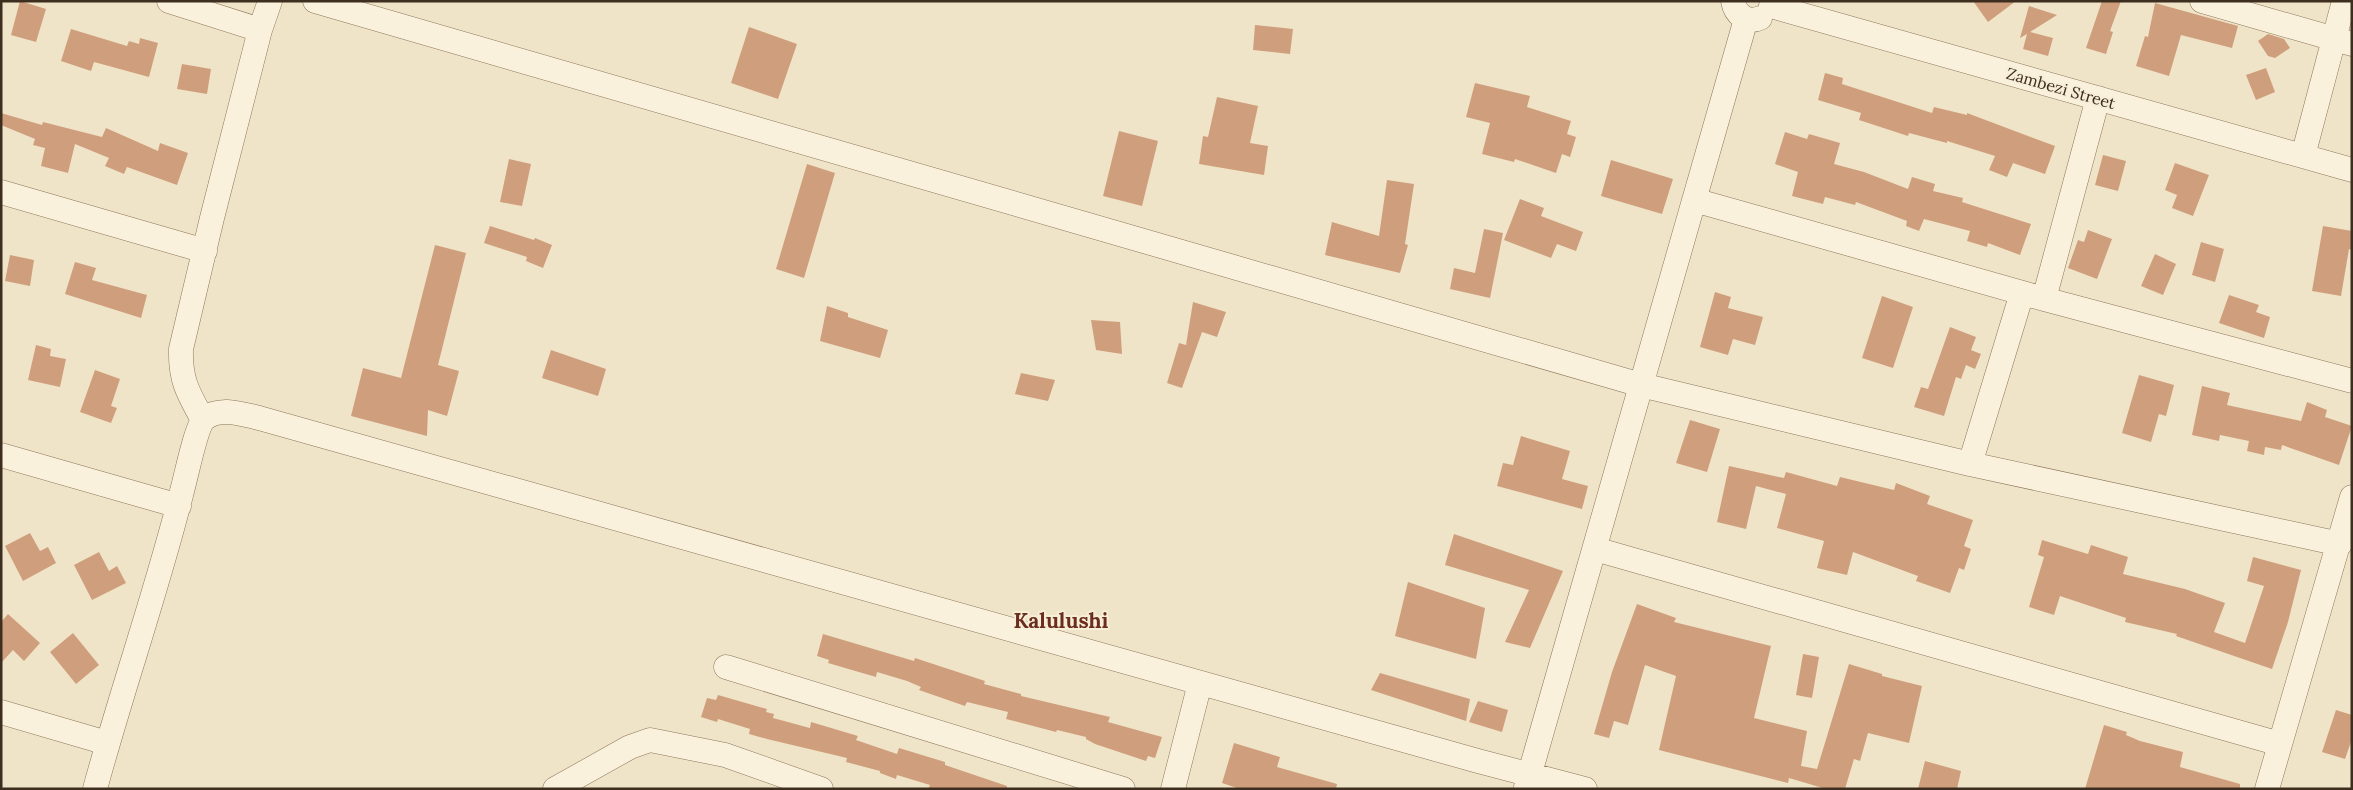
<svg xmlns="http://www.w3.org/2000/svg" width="2353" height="790" font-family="Lora,serif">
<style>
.building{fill:#cf9f7d}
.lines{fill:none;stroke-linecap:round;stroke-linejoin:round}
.minor-casing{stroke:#8d765c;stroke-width:25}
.minor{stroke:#faf1dc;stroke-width:24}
.labels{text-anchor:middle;stroke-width:4;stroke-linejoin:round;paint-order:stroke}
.street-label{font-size:16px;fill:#3d2e20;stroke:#f7eed8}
.district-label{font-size:21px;font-weight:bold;fill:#6b2e1e;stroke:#f7eed8}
</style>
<rect width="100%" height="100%" fill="#f0e4c8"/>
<path class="building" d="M20,1L46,9L36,42L11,35Z
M1973,1H2016L1988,22Z
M2102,1H2121L2110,31L2113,32L2106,54L2086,48Z
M2155,3L2238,26L2232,48L2181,35L2169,76L2136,66L2145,36L2148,37Z
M2029,6L2057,15L2030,32L2053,38L2048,56L2023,49L2027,34L2020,38Z
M1255,25L1293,29L1290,54L1253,50Z
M749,27L797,44L778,99L731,83Z
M71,29L127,46L129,41L139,44L140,38L158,43L149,77L94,62L91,71L61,61Z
M2268,34L2284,39L2290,48L2275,58L2268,56L2258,41Z
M182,64L211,69L207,94L177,89Z
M2266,68L2275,92L2256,100L2246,75Z
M1825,73L1843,78L1842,84L1932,113L1934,107L1967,115V113L2055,146L2045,174L2013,163L2007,177L1989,170L1995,156L1947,141V143L1909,133L1908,136L1859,120L1861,113L1818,100Z
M1475,83L1530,96L1527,107L1571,121L1567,134L1576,137L1570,157L1562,154L1556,173L1515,159L1514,162L1482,154L1490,123L1466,117Z
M1217,97L1258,106L1250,143L1268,146L1264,175L1199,164L1203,136L1208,137Z
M1,113L42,125L43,122L102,137L106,128L158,151L160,143L188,153L177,185L127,167L124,174L105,166L109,158L75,144L68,173L41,166L45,148L33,145L35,139L1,125Z
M1119,131L1158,141L1142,206L1103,196Z
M1785,132L1807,139L1809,134L1840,143L1834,164L1864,172L1908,189L1912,177L1935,184L1933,191L1963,198L1962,202L2031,224L2020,255L1988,243L1987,247L1967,241L1970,231L1924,219L1919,231L1906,226L1907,221L1856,202L1855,205L1825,197L1823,204L1792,196L1798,172L1775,164Z
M2103,155L2126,161L2118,191L2095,185Z
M509,159L531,164L522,206L500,202Z
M1611,160L1673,179L1662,214L1601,196Z
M2175,163L2209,175L2193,216L2172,208L2177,195L2165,190Z
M807,164L835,173L804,278L776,269Z
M1387,180L1414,184L1405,244L1408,245L1400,273L1325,255L1332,222L1379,236Z
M1520,199L1544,208L1541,216L1583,232L1576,251L1557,244L1551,258L1504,240Z
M490,226L534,240L535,238L552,245L543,268L526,261L527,257L484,243Z
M2323,226L2352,231V250L2349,249L2341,296L2312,291Z
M1484,229L1503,233L1490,298L1450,289L1454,268L1475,273Z
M2088,230L2112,239L2097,279L2068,268L2078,240L2084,242Z
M2201,242L2224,249L2215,282L2192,275Z
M435,245L466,253L438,365L459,371L447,416L428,410L427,436L351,416L363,368L401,378Z
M2155,254L2176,264L2163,295L2141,286Z
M10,255L34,260L30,286L5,281Z
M75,262L96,268L92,280L147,295L141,318L65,294Z
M1715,292L1731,297L1728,308L1763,317L1755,345L1733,339L1728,355L1700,347Z
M2229,295L2259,305L2256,312L2270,317L2264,338L2219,323Z
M1882,296L1913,307L1893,368L1862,358Z
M1193,302L1226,312L1217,337L1202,332L1182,388L1167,383L1179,343L1186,345Z
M827,306L848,313V317L888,330L880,358L820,341Z
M1091,320L1120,322L1122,354L1096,350Z
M1950,327L1976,337L1971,350L1981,354L1975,369L1966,365L1961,379L1956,377L1944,416L1914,407L1921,387L1928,389Z
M36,345L51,349L50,356L66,359L60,387L28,380Z
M551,350L606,369L598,396L542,378Z
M95,370L120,379L111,406L117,408L111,423L80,412Z
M1021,373L1055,380L1048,401L1015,394Z
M2139,375L2174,385L2166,416L2159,414L2151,442L2122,433Z
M2202,386L2230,393L2227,405L2301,421L2307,402L2327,410L2325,417L2352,426L2339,465L2282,445L2281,450L2265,447L2264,455L2247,451L2249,441L2220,435L2219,441L2192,435Z
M1690,420L1720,429L1707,472L1676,463Z
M1521,436L1570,451L1562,479L1588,486L1582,509L1497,486L1503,463L1513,465Z
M1729,466L1784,478L1786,472L1837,486L1840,477L1894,490L1896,483L1930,496L1927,504L1973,520L1964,546L1971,549L1964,570L1959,568L1950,593L1916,581L1918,576L1853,552L1847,575L1817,568L1824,541L1777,528L1786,494L1756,486L1746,529L1717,522Z
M30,533L40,551L48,547L56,563L23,581L5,546Z
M1454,534L1563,571L1530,648L1505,642L1529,590L1445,565Z
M2042,540L2088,554L2091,545L2128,557L2123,574L2185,589L2225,603L2214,632L2245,643L2264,586L2247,581L2253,557L2301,570L2288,622L2272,669L2176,636L2177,634L2125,622L2126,618L2060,596L2054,615L2029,607L2044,557L2038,555Z
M99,552L109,571L117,566L126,583L92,600L74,565Z
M1408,582L1485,608L1476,659L1395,636Z
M1637,604L1676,618L1674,622L1771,646L1754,718L1807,731L1801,766L1817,769L1849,664L1882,674V676L1922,686L1909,743L1868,733L1860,761L1854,759L1845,789H1826L1789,778L1788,783L1659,750L1676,676L1645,665L1628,725L1614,721L1609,738L1594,734L1612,672Z
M8,614L40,643L24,661L13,650L1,663V622Z
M73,633L99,665L76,684L50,652Z
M823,634L914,661L915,658L985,681L984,684L1021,694V696L1110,717L1108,722L1162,737L1155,758L1148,756L1146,761L1095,744L1086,739V737L1057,730L1056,732L1006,719L1008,712L967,702L965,706L919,690L921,687L907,681L877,672L876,677L828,663L829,660L817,656Z
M1803,654L1819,657L1812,698L1796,695Z
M1380,673L1470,699L1466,721L1371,690Z
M718,695L767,709L766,712L774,714L773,718L810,728L811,722L858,736L856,740L897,754L899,748L945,762V765L1007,786V789H928L930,785L897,775L896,779L880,773V771L846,762L847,758L767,739L749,734L750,729L718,719L717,722L701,717L707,698L716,700Z
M1478,701L1508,710L1502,732L1469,722Z
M2336,710L2352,715V739L2345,759L2322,752Z
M2104,725L2127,732L2126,735L2140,741L2183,752L2180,767L2240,784V789H2085Z
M1234,743L1280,757L1277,767L1337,784L1336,789H1240L1222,783Z
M1925,761L1961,771L1957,789H1918Z"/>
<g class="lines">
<g class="minor-casing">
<path id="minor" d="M169,1L260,30
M315,1L1641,385L1970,464L2340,544
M1733,1C1735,14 1747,24 1760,18
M2202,1L2352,44
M1771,6L2352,170
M2303,156L2344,1
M1,192L205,251
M1694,200L2044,299L2098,98
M2044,299L2352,381
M203,420C188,393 180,380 181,349L212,218L260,30L270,1
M1,455L179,506
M1970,464L2022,293
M1595,549L2280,744
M726,667L1123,789
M1,712L107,743
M1526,787L1746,19
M95,789C122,689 157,591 182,491C186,477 196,427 204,419C219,406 242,414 259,418L1478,761L1585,789
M555,789L630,747L650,740L725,755L821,789
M1173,789L1200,683
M2267,789L2352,497"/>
</g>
<use href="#minor" class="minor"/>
</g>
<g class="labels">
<g class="street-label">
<text transform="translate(2061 88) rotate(16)" y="6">Zambezi Street</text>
</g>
<g class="district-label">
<text x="1061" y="628">Kalulushi</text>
</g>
</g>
<rect width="2353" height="790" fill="none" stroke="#3d2e20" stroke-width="5"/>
</svg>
